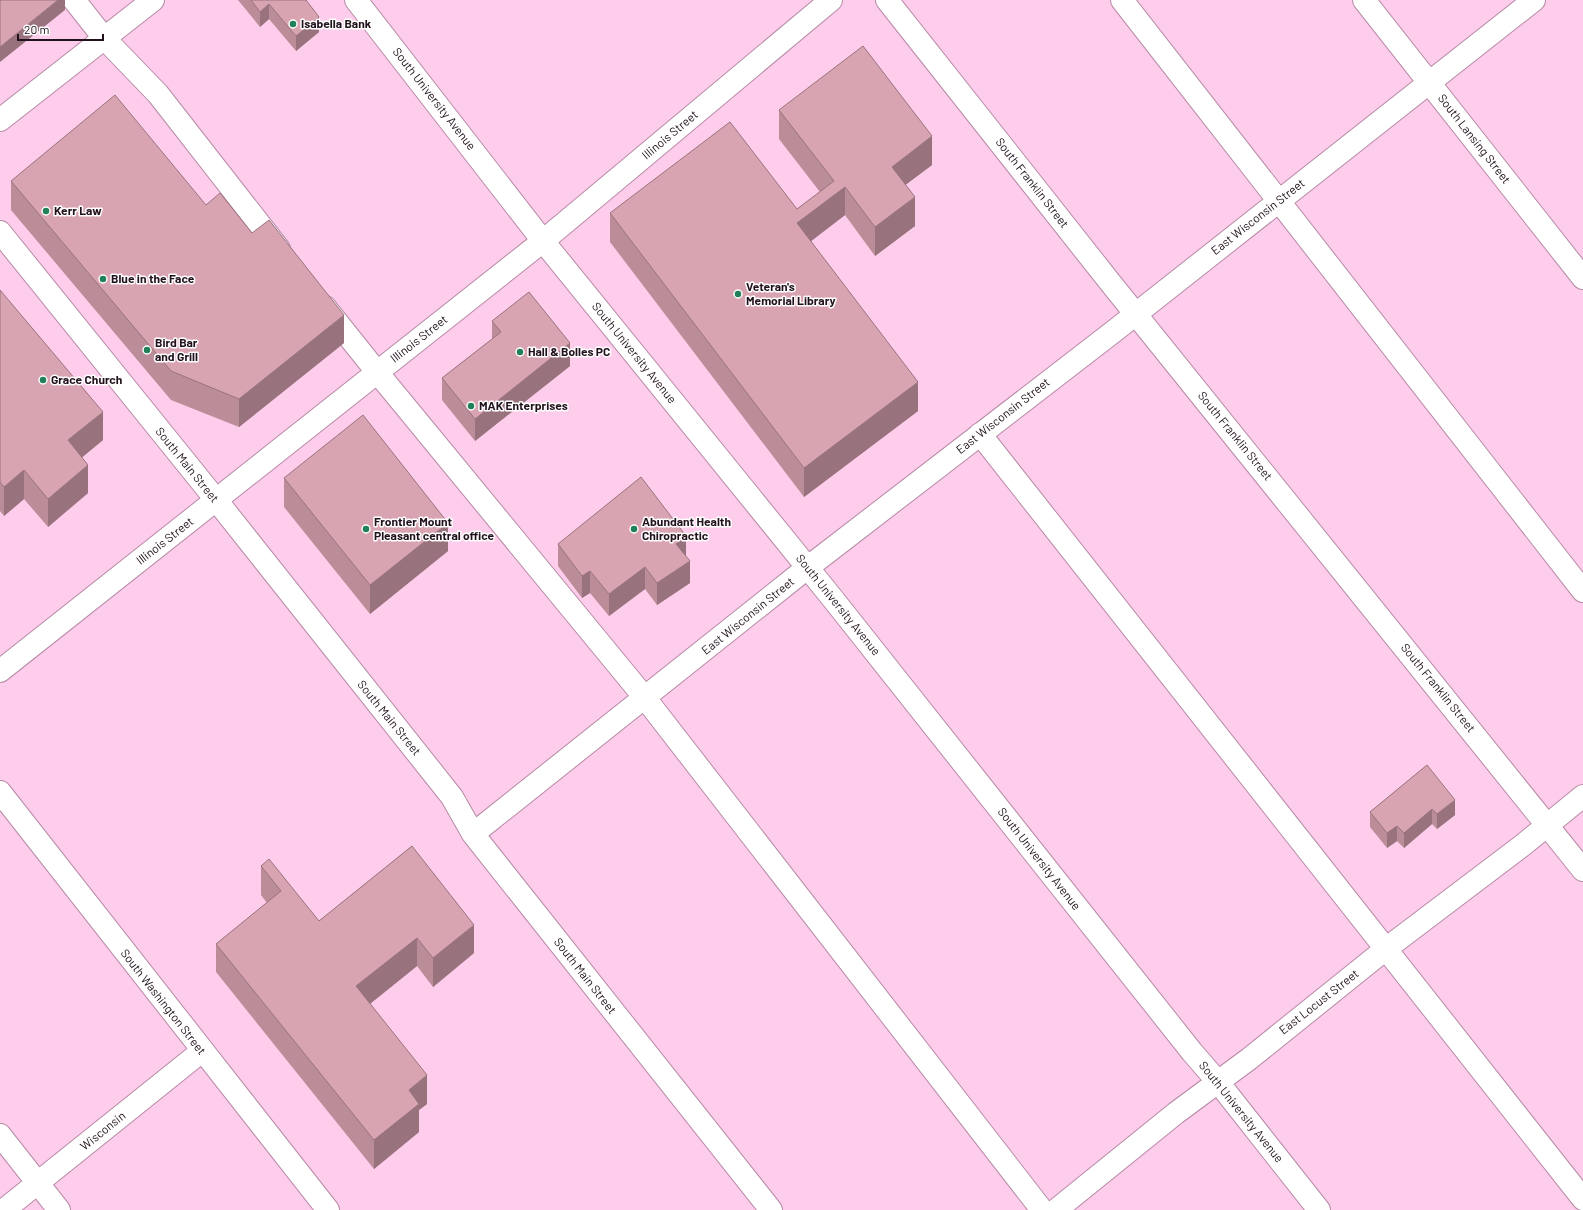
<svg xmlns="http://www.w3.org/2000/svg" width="1583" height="1210" font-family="Barlow,sans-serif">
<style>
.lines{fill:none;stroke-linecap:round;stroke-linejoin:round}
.minor-casing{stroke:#b78aa6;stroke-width:24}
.minor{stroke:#fff;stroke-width:22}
.wall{fill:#bb8d99}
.shaded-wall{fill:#98737d}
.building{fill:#d9a4b2;stroke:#98737d}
.poi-dot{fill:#208058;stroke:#fefefe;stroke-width:1.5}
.labels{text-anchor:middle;stroke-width:3;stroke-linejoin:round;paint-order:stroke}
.poi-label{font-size:12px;font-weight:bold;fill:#21111c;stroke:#fefefe;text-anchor:start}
.street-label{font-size:12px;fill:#21111c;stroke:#fefefe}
</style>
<rect width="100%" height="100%" fill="#fdcdeb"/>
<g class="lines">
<g class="minor-casing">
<path id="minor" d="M74,0L104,38L158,94L279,249
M356,0L543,241L833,599L1192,1052L1218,1082L1319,1210
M887,0L1109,281L1583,870
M1122,0L1583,591
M1364,0L1583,278
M0,120L153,0
M0,232L217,501L452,797L473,834L771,1210
M325,307L377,372L645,698L1042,1210
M980,434L1583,1199
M0,671L543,241L831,0
M0,792L328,1210
M473,834L807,568L1113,332L1534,0
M0,1135L59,1210
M4,1210L202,1051
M1056,1210L1176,1113L1249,1059L1387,948L1523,845L1583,796"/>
</g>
<use href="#minor" class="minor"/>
</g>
<path class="wall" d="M238,0H306L319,32L296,51L269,19L260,27Z
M779,110L932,165L905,185L915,226L875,256L845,215L811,241L918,411L804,497L610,242V213L797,209L820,192L779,139Z
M11,181L206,205L252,233L344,343L239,427L171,400L11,210Z
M0,290L103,440L82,457L88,493L48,527L24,499L4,516L0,511Z
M492,321L570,366L475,441L442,400V378L492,339Z
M284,478L448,551L370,614L284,507Z
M558,544L686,555L690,583L657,605L645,589L609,616L590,593L582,598L558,566Z
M1427,765L1455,815L1437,829L1432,824L1404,848L1397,841L1387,848L1370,827V812Z
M412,846L474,953L433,987L417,966L370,1004L427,1104L419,1110V1132L374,1169L216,972V944L267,903L261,895V866L319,921Z"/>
<path class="shaded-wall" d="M58,0H65V10L0,62V47Z
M269,4V19L260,27V12Z
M319,17V32L296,51V36Z
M932,136V165L892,195V167Z
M845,187V215L797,252V223Z
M915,197V226L875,256V227Z
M344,315V343L239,427V399Z
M570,343V366L475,441V419Z
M918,382V411L804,497V468Z
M103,412V440L68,469V440Z
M88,465V493L48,527V499Z
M24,470V499L4,516V487Z
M448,523V551L370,614V585Z
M686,536V558L676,544Z
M690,561V583L657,605V583Z
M645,567V589L609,616V594Z
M590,571V593L582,598V576Z
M1455,800V815L1437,829V814Z
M1432,809V824L1404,848V833Z
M1397,826V841L1387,848V833Z
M474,925V953L433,987V958Z
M417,938V966L356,1015V986Z
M427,1075V1104L419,1110V1132L374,1169V1140L409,1090Z"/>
<path class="building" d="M0,0H58L0,47Z
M251,0H306L319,17L296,36L269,4L260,12Z
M863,46L932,136L892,167L915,197L875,227L845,187L797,223L918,382L804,468L610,213L730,122L797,209L834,181L779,110Z
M115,95L206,205L220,193L252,233L269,220L344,315L239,399L171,371L11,181Z
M0,290L103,412L68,440L88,465L48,499L24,470L4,487L0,482Z
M529,292L570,343L475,419L442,378L501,332L492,321Z
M363,415L448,523L370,585L284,478Z
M641,477L686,536L676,544L690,561L657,583L645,567L609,594L590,571L582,576L558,544Z
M1427,765L1455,800L1437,814L1432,809L1404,833L1397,826L1387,833L1370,812Z
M412,846L474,925L433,958L417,938L356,986L427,1075L409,1090L419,1104L374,1140L216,944L281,891L261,866L269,859L319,921Z"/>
<g class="poi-dot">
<circle cx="293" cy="24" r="4"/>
<circle cx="46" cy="211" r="4"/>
<circle cx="103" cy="279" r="4"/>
<circle cx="738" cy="294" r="4"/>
<circle cx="147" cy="350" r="4"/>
<circle cx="520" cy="352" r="4"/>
<circle cx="43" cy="380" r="4"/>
<circle cx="471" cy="406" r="4"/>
<circle cx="366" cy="529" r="4"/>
<circle cx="634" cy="529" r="4"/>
</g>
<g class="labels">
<g class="poi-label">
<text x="301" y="28">Isabella Bank</text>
<text x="54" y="215">Kerr Law</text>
<text x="111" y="283">Blue in the Face</text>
<text x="746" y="291">Veteran's<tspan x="746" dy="14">Memorial Library</tspan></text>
<text x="155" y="347">Bird Bar<tspan x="155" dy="14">and Grill</tspan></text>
<text x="528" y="356">Hall &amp; Bolles PC</text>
<text x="51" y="384">Grace Church</text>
<text x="479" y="410">MAK Enterprises</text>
<text x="374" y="526">Frontier Mount<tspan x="374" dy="14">Pleasant central office</tspan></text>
<text x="642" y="526">Abundant Health<tspan x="642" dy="14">Chiropractic</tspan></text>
</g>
<g class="street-label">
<text transform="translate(434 99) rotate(52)" y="4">South University Avenue</text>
<text transform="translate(670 135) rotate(-40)" y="4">Illinois Street</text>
<text transform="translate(1474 139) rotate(52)" y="4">South Lansing Street</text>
<text transform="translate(1032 183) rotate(52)" y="4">South Franklin Street</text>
<text transform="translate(1258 217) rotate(-38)" y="4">East Wisconsin Street</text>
<text transform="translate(419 339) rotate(-38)" y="4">Illinois Street</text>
<text transform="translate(634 353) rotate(51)" y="4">South University Avenue</text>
<text transform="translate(1003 416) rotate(-38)" y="4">East Wisconsin Street</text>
<text transform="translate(1235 436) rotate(51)" y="4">South Franklin Street</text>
<text transform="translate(187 465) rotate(51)" y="4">South Main Street</text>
<text transform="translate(165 541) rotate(-38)" y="4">Illinois Street</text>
<text transform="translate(838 605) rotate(51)" y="4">South University Avenue</text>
<text transform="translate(748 616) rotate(-39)" y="4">East Wisconsin Street</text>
<text transform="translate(1438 688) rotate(51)" y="4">South Franklin Street</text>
<text transform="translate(389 718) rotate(51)" y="4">South Main Street</text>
<text transform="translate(1039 859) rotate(52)" y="4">South University Avenue</text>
<text transform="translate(585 976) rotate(52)" y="4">South Main Street</text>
<text transform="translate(163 1002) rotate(52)" y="4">South Washington Street</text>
<text transform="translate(1319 1002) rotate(-38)" y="4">East Locust Street</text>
<text transform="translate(1241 1112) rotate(51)" y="4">South University Avenue</text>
<text transform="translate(103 1131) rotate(-39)" y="4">Wisconsin</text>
</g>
</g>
<path d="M18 34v6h85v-6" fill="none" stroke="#21111c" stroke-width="2"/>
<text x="24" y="34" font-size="12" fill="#21111c" stroke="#fefefe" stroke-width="3" paint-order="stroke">20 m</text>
</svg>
